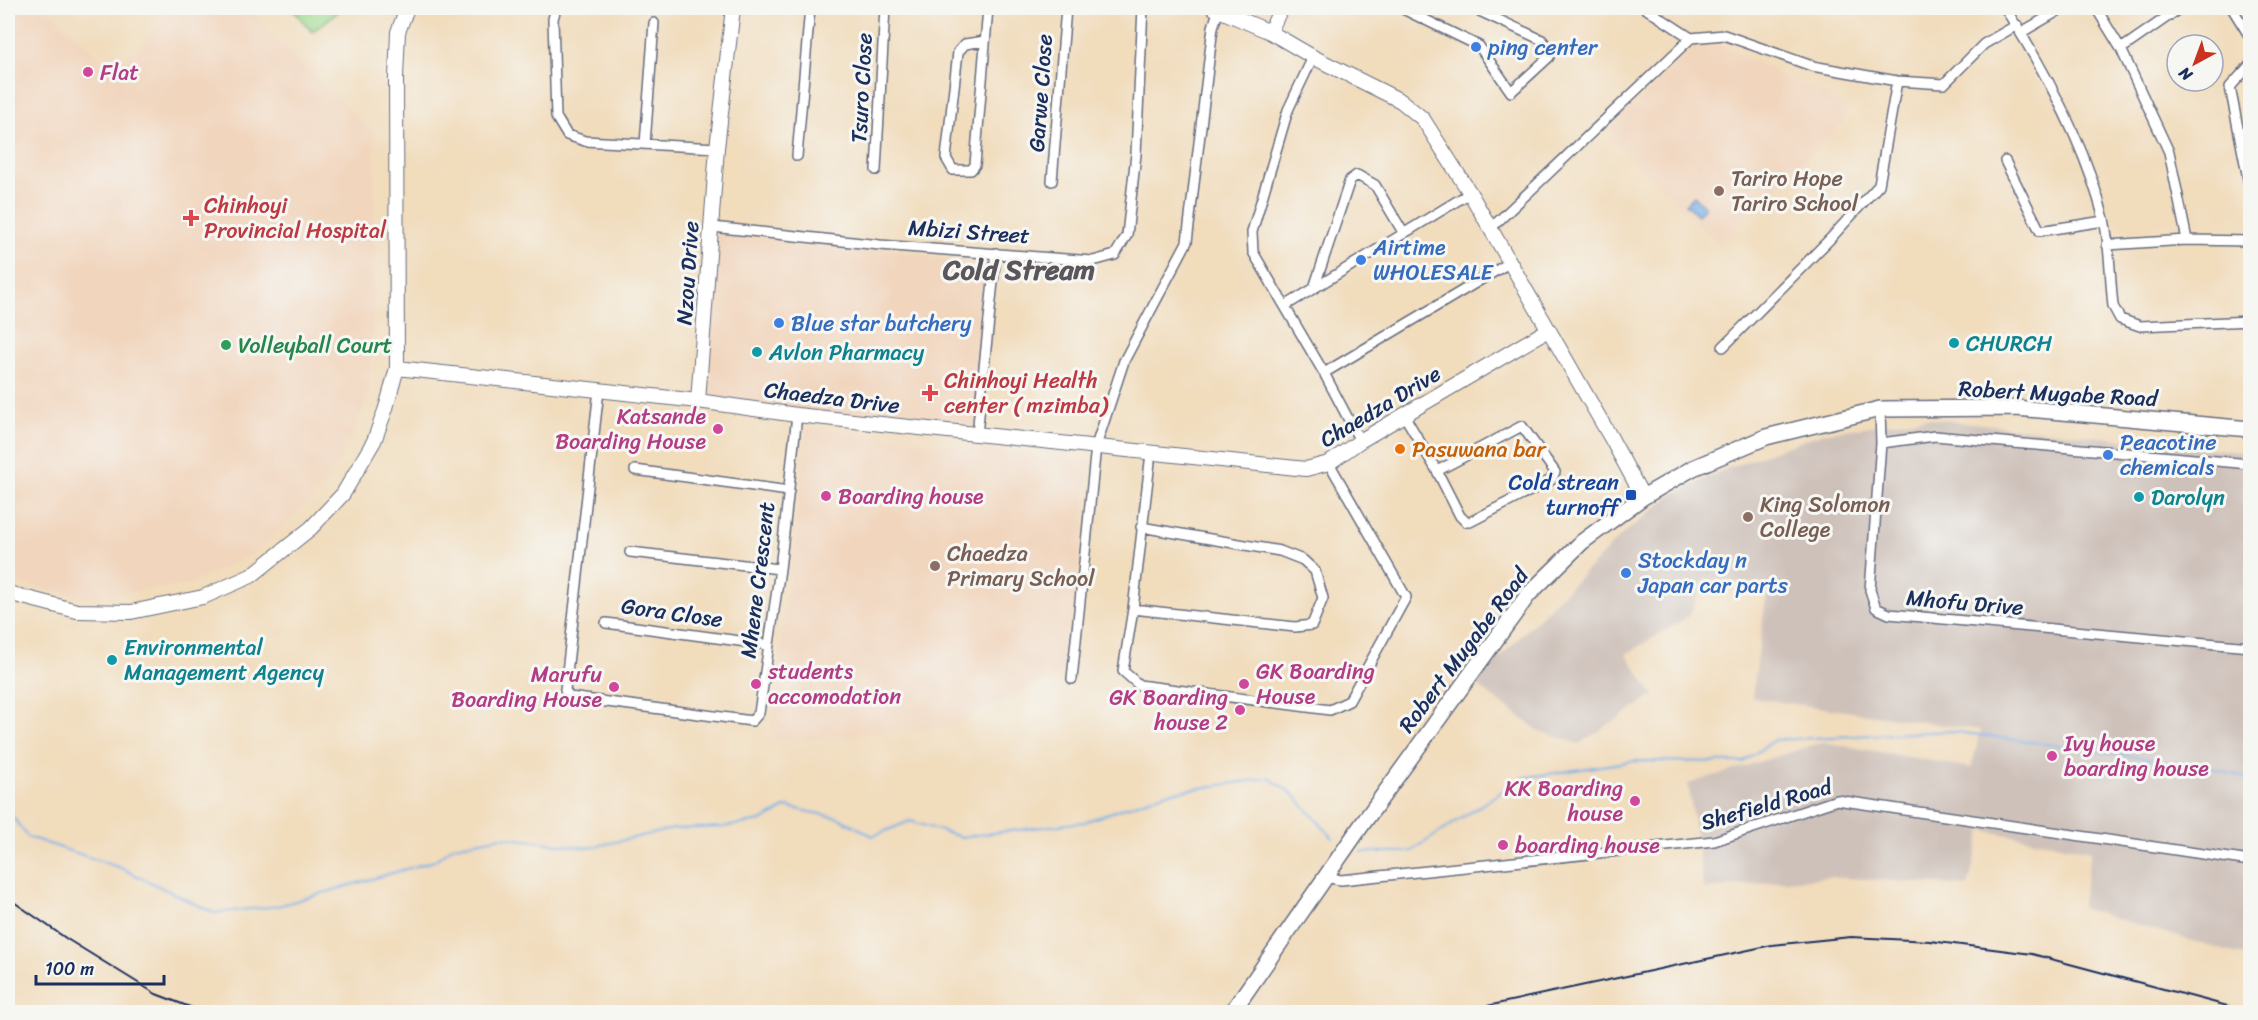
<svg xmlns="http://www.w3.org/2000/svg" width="2258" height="1020" font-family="Sriracha,sans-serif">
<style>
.built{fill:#f1d5bd}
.industrial{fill:#cec1ba}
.green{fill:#9cd88c;stroke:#5c8475;stroke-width:1.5}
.water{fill:#79b0e8;stroke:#4a70a3;stroke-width:1.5}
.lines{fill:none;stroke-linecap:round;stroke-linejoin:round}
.stream{stroke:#79b0e8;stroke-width:2}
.street-casing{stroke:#666c7f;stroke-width:12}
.secondary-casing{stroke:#666c7f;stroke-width:16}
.primary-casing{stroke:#666c7f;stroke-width:18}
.street{stroke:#fff;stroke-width:9}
.secondary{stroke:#fff;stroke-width:14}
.primary{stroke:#fff;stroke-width:15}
.rail{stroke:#1b2f5e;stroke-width:2}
.shop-dot{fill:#3f7fe0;stroke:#f6f6f2;stroke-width:2}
.hotel-dot{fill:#d1479c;stroke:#f6f6f2;stroke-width:2}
.education-dot{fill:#8d6e63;stroke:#f6f6f2;stroke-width:2}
.health-dot{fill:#e0444e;stroke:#f6f6f2;stroke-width:2}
.culture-dot{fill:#0f9aa8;stroke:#f6f6f2;stroke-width:2}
.leisure-dot{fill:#2e9e5b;stroke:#f6f6f2;stroke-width:2}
.food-dot{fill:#e8710a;stroke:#f6f6f2;stroke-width:2}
.transit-dot{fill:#1a4fb4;stroke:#f6f6f2;stroke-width:2}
.labels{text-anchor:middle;stroke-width:6;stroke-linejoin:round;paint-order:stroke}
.shop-label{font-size:22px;fill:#366cbe;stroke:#f6f6f2;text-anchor:start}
.hotel-label{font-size:22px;fill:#b23c85;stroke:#f6f6f2;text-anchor:start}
.street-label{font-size:22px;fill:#1b2f5e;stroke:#f6f6f2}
.education-label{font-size:22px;fill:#785e54;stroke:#f6f6f2;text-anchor:start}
.health-label{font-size:22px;fill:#be3a42;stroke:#f6f6f2;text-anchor:start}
.culture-label{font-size:22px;fill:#0d838f;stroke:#f6f6f2;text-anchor:start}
.leisure-label{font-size:22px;fill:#27864d;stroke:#f6f6f2;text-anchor:start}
.food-label{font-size:22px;fill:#c56008;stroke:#f6f6f2;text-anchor:start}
.transit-label{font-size:22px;fill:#164399;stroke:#f6f6f2;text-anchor:end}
.district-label{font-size:28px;font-weight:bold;fill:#5b565c;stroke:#f6f6f2}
</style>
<rect width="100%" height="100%" fill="#f6f6f2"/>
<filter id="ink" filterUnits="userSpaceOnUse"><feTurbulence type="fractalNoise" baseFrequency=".0167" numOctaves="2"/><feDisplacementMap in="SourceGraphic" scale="12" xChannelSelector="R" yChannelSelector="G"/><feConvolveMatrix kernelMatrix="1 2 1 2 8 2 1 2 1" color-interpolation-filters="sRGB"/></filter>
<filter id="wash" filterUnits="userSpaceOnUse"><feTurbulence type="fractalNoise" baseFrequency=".008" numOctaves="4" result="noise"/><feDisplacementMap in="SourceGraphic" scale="24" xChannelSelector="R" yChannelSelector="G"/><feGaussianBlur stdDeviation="1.35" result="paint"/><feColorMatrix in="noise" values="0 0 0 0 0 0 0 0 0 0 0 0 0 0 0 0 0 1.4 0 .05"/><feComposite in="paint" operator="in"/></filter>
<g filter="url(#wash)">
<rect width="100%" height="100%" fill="#f1dcbc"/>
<path class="built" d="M8,8H45L112,68L144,44L175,8H252L277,42L374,132V304L369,393L343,455L314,498L257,551L190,584L82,598L8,580Z
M1224,8H1270L1262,25Z
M2229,8H2250V40Z
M1713,42L1847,106L1843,123L1719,244L1611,139L1612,127L1694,47Z
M717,232L991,262L975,431L703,400Z
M807,427L1090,462L1067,669L952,727L770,742Z"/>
<path class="industrial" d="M1925,418L2250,453V958L2081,908L2091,851L1982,830L1968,886L1831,877L1704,889L1688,784L1823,742L1971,768L1981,730L1752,698L1768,585L1705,579L1689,616L1626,654L1654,695L1579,744L1539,731L1474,683L1621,536L1669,497L1723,470L1823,433Z"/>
<path class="green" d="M292,8H343L312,32Z"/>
<path class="water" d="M1694,196L1705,207L1698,215L1686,204Z"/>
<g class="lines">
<path class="stream" d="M8,811L28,837L121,868L214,913L278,906L434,861L454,846L502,837L588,848L673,829L723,827L761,821L787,807L839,818L873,836L910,821L960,837L1084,822L1166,793L1269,778L1293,794L1333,838
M1362,852H1410L1522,778L1634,761L1743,762L1774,740L1950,731L2090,750L2214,769L2250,779"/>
</g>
</g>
<g filter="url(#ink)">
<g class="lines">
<g class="street-casing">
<path id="street" d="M556,8L553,19L556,117L567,135L585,141L717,148
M1401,8L1479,46L1511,92L1549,57L1550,50L1542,40L1473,8
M1645,8L1691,38
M2005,8C2046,72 2085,145 2104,219C2110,247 2110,278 2113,306L2120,319L2140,326L2250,321
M2096,8L2121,49L2169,152L2187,240
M2232,8L2250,37
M2022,32L2063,8
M985,41L965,44L958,52L946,158L953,170H971L975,165L988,8
M2121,49L2180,8
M1313,57L1288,110L1252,232L1253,252L1324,373L1360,441
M2250,65L2230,87L2250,189
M645,144L654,23
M797,156L810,8
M2005,161L2040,231L2104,221
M876,170L885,8
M1052,181L1066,8
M712,227L880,245L1093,261L1115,255L1127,235L1136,154L1143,8
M1490,229L1691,38L1724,35L1812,66L1897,81L1944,84L1984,44L2017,25
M2107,245L2187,240L2250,241
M1314,288L1350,180L1357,175L1375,185L1404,234
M1285,306L1470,193
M1723,347L1830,239L1879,185L1897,81
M1324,373L1509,263
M599,390L565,690L569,697L752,721L759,713L780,569L797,415
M1880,409L1881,443L1870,590L1876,608L1889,614L2250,647
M1404,415L1437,471L1460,516L1466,522H1470L1551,480L1555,472L1522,426L1437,471
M977,434L996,253
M1881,443L1935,436L2250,464
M1151,453L1133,609L1123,671L1139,685L1330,710L1349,701L1406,597L1329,463
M635,470L789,491
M630,552L780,569
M1133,609L1295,627L1312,625L1323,598L1315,571L1303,560L1280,551L1141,527
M606,623L769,645
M1072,679L1096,446L1124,361L1187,242L1213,27L1219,9
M1325,877L1341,880L1714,841L1837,800L2250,861"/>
</g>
<g class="secondary-casing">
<path id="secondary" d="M1214,8L1270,32L1313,57L1401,101L1423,119L1470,193L1611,438L1643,497
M1270,32L1281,8
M397,368L698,401L797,415L1306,469L1329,463L1360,441L1548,330
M698,401L717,148L733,8
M8,593L77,611L131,612L203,597L251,576L311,528L343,494L374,441L386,408L397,368L396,77L398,32L407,8"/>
</g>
<g class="primary-casing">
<path id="primary" d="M1232,1012L1361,826L1528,595L1582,542L1643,497L1693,468L1766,437L1880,409L2016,408L2250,429"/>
</g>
<use href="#street" class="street"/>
<use href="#secondary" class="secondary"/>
<use href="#primary" class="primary"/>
<path class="rail" d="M8,898L67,939L156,994L203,1012
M1459,1012L1772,945L1851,937L1930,941L2032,954L2250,1012"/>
</g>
</g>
<g class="shop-dot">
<circle cx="1476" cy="47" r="6"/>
<circle cx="1361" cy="260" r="6"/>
<circle cx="779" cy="323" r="6"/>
<circle cx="2108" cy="455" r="6"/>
<circle cx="1626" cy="573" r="6"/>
</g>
<g class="hotel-dot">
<circle cx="88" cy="72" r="6"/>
<circle cx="718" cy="429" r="6"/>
<circle cx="826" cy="496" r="6"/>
<circle cx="756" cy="684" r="6"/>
<circle cx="1244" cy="684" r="6"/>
<circle cx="614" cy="687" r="6"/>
<circle cx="1240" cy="710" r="6"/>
<circle cx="2052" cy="756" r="6"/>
<circle cx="1635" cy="801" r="6"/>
<circle cx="1503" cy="845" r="6"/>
</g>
<g class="education-dot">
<circle cx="1719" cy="191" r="6"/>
<circle cx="1748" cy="517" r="6"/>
<circle cx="935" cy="566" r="6"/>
</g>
<g class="health-dot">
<path d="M188 209h6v6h6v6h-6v6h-6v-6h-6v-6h6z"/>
<path d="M927 384h6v6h6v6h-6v6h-6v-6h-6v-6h6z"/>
</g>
<g class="culture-dot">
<circle cx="1954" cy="343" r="6"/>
<circle cx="757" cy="352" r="6"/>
<circle cx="2139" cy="497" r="6"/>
<circle cx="112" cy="660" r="6"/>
</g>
<circle class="leisure-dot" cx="226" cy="345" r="6"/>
<circle class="food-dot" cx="1400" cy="449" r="6"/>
<rect class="transit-dot" x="1625" y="489" width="12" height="12" rx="3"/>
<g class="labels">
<g class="shop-label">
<text x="1488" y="55">ping center</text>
<text x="1373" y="255">Airtime<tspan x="1373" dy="25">WHOLESALE</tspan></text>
<text x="791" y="331">Blue star butchery</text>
<text x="2120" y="450">Peacotine<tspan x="2120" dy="25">chemicals</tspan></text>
<text x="1638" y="568">Stockday n<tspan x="1638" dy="25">Japan car parts</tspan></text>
</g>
<g class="hotel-label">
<text x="100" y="80">Flat</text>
<text x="706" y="424" text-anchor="end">Katsande<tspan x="706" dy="25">Boarding House</tspan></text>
<text x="838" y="504">Boarding house</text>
<text x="768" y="679">students<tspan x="768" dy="25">accomodation</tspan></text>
<text x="1256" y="679">GK Boarding<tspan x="1256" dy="25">House</tspan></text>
<text x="602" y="682" text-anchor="end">Marufu<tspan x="602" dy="25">Boarding House</tspan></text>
<text x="1228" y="705" text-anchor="end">GK Boarding<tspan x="1228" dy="25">house 2</tspan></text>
<text x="2064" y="751">Ivy house<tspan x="2064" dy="25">boarding house</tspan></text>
<text x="1623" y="796" text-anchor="end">KK Boarding<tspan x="1623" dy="25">house</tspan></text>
<text x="1515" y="853">boarding house</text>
</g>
<g class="street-label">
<text transform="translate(861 88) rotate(-87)" y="8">Tsuro Close</text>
<text transform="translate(1040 93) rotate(-86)" y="8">Garwe Close</text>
<text transform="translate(969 231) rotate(4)" y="8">Mbizi Street</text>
<text transform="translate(687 273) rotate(-86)" y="8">Nzou Drive</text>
<text transform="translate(2058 393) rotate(3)" y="8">Robert Mugabe Road</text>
<text transform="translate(832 397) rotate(7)" y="8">Chaedza Drive</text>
<text transform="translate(1380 406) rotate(-31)" y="8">Chaedza Drive</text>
<text transform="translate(757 580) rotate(-83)" y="8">Mhene Crescent</text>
<text transform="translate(1965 602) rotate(5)" y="8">Mhofu Drive</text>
<text transform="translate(672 612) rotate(8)" y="8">Gora Close</text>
<text transform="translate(1463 650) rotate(-53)" y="8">Robert Mugabe Road</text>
<text transform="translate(1766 804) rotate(-16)" y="8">Shefield Road</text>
</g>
<g class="education-label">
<text x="1731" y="186">Tariro Hope<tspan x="1731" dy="25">Tariro School</tspan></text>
<text x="1760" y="512">King Solomon<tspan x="1760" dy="25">College</tspan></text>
<text x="947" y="561">Chaedza<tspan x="947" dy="25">Primary School</tspan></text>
</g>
<g class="health-label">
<text x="204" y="213">Chinhoyi<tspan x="204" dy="25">Provincial Hospital</tspan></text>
<text x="944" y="388">Chinhoyi Health<tspan x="944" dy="25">center ( mzimba)</tspan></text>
</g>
<g class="culture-label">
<text x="1966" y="351">CHURCH</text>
<text x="769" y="360">Avlon Pharmacy</text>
<text x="2151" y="505">Darolyn</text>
<text x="124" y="655">Environmental<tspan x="124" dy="25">Management Agency</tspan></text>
</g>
<g class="leisure-label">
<text x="238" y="353">Volleyball Court</text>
</g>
<g class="food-label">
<text x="1412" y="457">Pasuwana bar</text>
</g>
<g class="transit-label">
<text x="1619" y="490">Cold strean<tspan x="1619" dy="25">turnoff</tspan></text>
</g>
<g class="district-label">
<text x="1019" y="279">Cold Stream</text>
</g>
</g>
<rect width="2258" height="1020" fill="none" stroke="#f6f6f2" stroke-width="30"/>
<g transform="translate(2195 63) rotate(221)"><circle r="28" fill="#f6f6f2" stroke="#9ea6b7" stroke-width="1.5"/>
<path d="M0-4.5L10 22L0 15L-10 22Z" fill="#c8321e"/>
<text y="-9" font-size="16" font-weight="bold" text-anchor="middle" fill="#1b2f5e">N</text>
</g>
<path d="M36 975v9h128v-9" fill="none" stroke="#1b2f5e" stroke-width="3"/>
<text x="45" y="975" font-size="18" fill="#1b2f5e" stroke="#f6f6f2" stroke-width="4.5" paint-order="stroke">100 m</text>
</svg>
